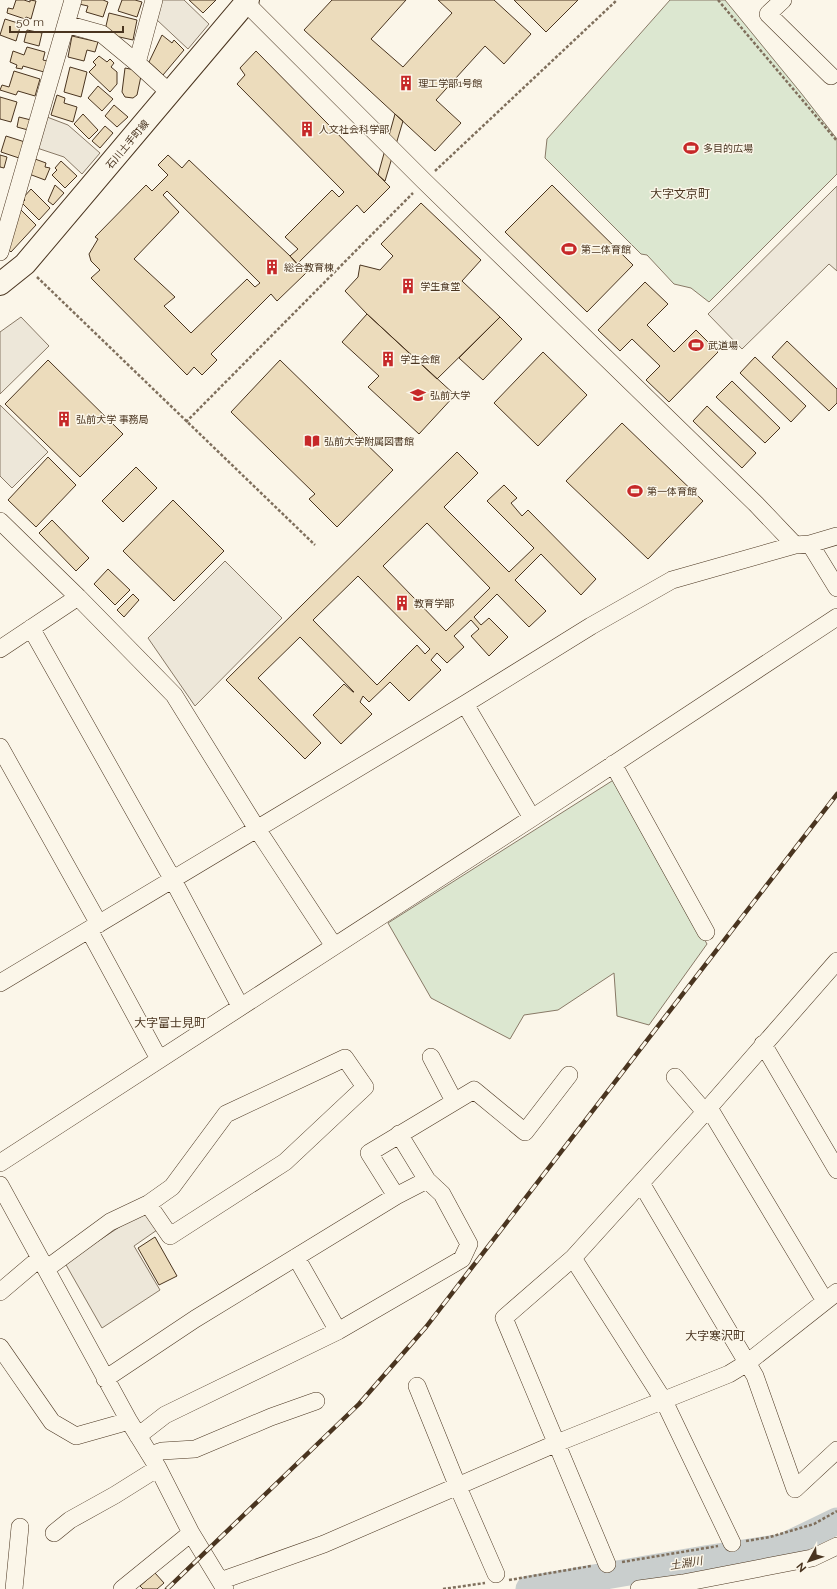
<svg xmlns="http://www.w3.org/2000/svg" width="837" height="1589" font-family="Raleway,'Noto Sans JP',sans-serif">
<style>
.green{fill:#dce7d0;stroke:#887966}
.parking{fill:#ede7d9;stroke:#887966}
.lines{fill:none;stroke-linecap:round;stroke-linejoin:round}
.river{stroke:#c9cecd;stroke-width:27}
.building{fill:#ecdcbc;stroke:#4a3520;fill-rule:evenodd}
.minor-casing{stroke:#4a3520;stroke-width:18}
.major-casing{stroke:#4a3520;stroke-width:24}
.path{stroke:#7f6f5c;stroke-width:2.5;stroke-dasharray:3 2;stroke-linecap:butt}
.minor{stroke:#fbf6e9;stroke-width:17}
.major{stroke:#fbf6e9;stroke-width:22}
.rail-casing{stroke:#4a3520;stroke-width:4.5}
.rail{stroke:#fbf6e9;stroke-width:3;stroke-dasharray:9;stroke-linecap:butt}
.labels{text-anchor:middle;stroke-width:3;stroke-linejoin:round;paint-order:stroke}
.poi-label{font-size:10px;fill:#4a3520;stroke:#fbf6e9;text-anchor:start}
.street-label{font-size:10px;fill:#4a3520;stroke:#fbf6e9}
.water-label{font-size:11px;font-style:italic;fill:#4a3520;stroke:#fbf6e9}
.quarter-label{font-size:12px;fill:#4a3520;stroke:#fbf6e9}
</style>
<rect width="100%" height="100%" fill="#fbf6e9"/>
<path class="green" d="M670,0H725L801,93L837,139V174L709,302L691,288L674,284L647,255L641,254L545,158L547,139Z
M615,779L707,944L649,1025L617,1016L614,973L558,1010L524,1015L510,1039L431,998L388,923Z"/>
<path class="parking" d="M162,0H184L209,24L188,49L157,20Z
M47,117L68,125L100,153L82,174L64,157L37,148Z
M837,186V271L829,264L742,349L708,314Z
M21,317L49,346L0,394V332Z
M0,405L48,452L12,488L0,476Z
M225,561L282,618L195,706L148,638Z
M145,1210L157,1230L134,1246L160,1290L102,1328L65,1263Z"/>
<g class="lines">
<path class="river" d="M529,1589L705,1559L783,1547L837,1521"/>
</g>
<path class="building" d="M16,0H24L30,2V0L36,1L31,19L26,17L25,19L7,13L8,8L13,9Z
M80,0H103L108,2L103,17L86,12L88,6L79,4Z
M122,0H135L142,2L137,17L118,11Z
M189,0H216L203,13Z
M332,0H406L371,39L403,67L452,13L438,0H494L531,34L504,64L485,46L436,100L461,123L435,151L304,30Z
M514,0H578L546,32Z
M109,13L137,20L133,40L115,36L106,26Z
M5,19L21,24L16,41L0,35Z
M27,30L42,33L39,46L24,42Z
M162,35L172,43L174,40L184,50L163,75L149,62Z
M72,36L98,42L95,52L87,50L84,61L68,57Z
M27,47L45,52L43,60L47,61L44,72L23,66L22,69L16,68L17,65L10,62L13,51L24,55Z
M256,51L390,187L364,213L357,205L297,264L290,256L298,249L285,237L332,190L339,197L344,192L237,84L245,75L240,68Z
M99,56L107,62L110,59L114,63L111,67L117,72V84L110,92L89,72L96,65L93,62Z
M70,67L87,72L81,97L64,92Z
M125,68L135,70L141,76L137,95L133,98L125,97L122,92Z
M14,71L40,79L35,96L18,91L16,95L0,90L2,85L9,87Z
M98,86L113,99L102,111L88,98Z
M57,95L65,98L64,103L77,107L73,122L51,115Z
M0,97L17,102L11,122L0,119Z
M114,105L128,117L117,127L105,116Z
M83,114L98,130L89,139L74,124Z
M395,114L403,121L385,181L378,175Z
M19,117L31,120L28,130L17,127Z
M105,126L113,133L100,148L92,141Z
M6,136L25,142L19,158L1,152Z
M0,155L7,157L4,168L0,167Z
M168,155L182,168L189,160L290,256L306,273L277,301L271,294L211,354L217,360L202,375L194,367L187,375L91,278L100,270L91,261L89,254L98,239L95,237L146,185L152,191L168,175L158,165ZM167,191L260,283L255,287L247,279L191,333L164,306L175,297L134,259L179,212L163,195Z
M35,159L46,163L45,167L50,168L45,180L29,174Z
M61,161L77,176L65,188L52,175L57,170L55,168Z
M55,185L64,193L53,205L48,201Z
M552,185L633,265L587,312L505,232Z
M31,189L50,208L39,220L22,203L25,200L23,198Z
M421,203L481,260L462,281L500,317L437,379L367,314L345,291L358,277L360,265L380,270L393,256L381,244Z
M20,209L36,225L11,252L7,248Z
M645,282L668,304L647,325L674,352L696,330L718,352L669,402L646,380L660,366L632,339L620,351L598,330Z
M367,314L455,395L419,434L368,387L379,376L342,342Z
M500,317L522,339L483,380L459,358Z
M787,341L837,389V403L829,411L772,357Z
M543,352L587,395L538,446L494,403Z
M755,357L806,406L791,422L740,373Z
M48,360L123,434L80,477L5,404Z
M280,360L393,470L337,527L309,499L315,494L231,412Z
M732,381L780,428L765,443L716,397Z
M707,406L756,453L742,468L693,421Z
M622,423L703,501L648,559L566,481Z
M457,452L478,473L444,507L509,572L534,548L487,501L504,485L517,498L511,503L522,516L528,510L596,579L581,595L541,554L515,580L546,611L529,627L497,594L474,617L481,625L489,618L508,637L489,656L471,636L479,629L471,620L454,636L464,647L447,663L437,653L431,660L441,670L409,701L390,682L369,702L363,696L360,702L372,714L341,744L313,715L344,684L353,692H354L300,637L258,678L321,743L305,759L226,680ZM427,523L490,588L446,631L383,566ZM358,576L430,649L425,654L417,645L377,685L313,620Z
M48,457L76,485L36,527L8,500Z
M136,467L157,488L123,522L102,501Z
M173,500L224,551L174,601L123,551Z
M52,520L89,558L76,571L39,533Z
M108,569L130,590L115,605L94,584Z
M133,594L139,600L124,617L117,610Z
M155,1237L177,1276L159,1285L138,1248Z
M155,1573L164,1583L157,1589H143L140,1586Z"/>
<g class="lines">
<g class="minor-casing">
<path id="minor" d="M243,0L424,181L756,504L795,545
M783,0L768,14L831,76
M66,24L102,34L137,63L170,93
M137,63L154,0
M0,252L73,0
M0,521L78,597L174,695L257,829L334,946
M810,544L837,588
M31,628L173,880L240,1006
M0,649L78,597
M465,704L532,818
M0,747L99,924
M613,764L706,932
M89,930L159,1059
M0,983L465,704L591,626L672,580L795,545L810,544L837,536
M763,1044L837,1170
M431,1057L454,1101
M675,1077L705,1112
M709,1108L825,1301
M0,1163L532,818L837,617
M641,1183L755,1376L795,1489L837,1450
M0,1185L129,1421L158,1468L191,1533L225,1589
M396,1196L369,1153L474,1090L525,1132L569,1075
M573,1258L664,1401L732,1543
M46,1269L110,1222L148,1204L172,1187L226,1114L345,1058L365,1087L285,1162L170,1236L148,1204
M0,1292L40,1258
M338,1331L462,1259L469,1244L442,1194L427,1180L399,1134
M0,1347L52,1422L76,1436L129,1421
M105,1379L195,1319L396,1196L427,1180
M417,1386L458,1487L496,1574
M138,1436L165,1415L338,1331L296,1257
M150,1455L162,1451L195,1449L271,1417L316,1401
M54,1533L70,1520L115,1495L158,1468
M607,1564L504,1318L573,1258L705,1112L837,961
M220,1581L324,1544L557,1443L729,1374L747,1363L837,1292
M14,1589L20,1527
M122,1589L191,1533
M639,1589L683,1583L812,1558L837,1546"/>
</g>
<g class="major-casing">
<path id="major" d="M0,284L25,264L248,0"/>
</g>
<path class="path" d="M718,0L837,141
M435,171L617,0
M37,277L315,545
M186,422L413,193
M746,1541L770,1537L814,1524L837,1511
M622,1562L718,1546
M509,1580L591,1566
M443,1589L485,1583"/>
<use href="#minor" class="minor"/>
<use href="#major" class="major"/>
<g class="rail-casing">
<path id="rail" d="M167,1589L359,1404L426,1327L837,794"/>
</g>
<use href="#rail" class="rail"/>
</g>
<defs>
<g id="building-bare" transform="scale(1.2)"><path d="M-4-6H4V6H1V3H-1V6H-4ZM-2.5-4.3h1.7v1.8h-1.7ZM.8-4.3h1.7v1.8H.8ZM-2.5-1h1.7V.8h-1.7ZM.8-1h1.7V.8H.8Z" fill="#c62828" stroke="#fbf6e9" stroke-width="2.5" paint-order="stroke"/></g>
<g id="stadium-bare" transform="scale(1.2)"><path d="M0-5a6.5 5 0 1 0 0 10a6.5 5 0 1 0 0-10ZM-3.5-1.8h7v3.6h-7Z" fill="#c62828" stroke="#fbf6e9" stroke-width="2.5" paint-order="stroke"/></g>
<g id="university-bare" transform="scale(1.2)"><path d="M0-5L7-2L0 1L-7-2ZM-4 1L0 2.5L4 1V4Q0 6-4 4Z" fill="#c62828" stroke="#fbf6e9" stroke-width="2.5" paint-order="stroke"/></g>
<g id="library-bare" transform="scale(1.2)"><path d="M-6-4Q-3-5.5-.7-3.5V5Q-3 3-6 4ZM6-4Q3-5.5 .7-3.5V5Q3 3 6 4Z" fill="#c62828" stroke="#fbf6e9" stroke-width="2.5" paint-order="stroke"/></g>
</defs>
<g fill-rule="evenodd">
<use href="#building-bare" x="406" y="83"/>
<use href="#building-bare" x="307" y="129"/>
<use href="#stadium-bare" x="691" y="148"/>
<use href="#stadium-bare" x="569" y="249"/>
<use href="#building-bare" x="272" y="267"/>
<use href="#building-bare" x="408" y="286"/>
<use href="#stadium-bare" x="696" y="345"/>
<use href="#building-bare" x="388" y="359"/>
<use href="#university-bare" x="418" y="395"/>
<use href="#building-bare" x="64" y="419"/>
<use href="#library-bare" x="312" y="441"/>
<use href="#stadium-bare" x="635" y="491"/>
<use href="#building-bare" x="402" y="603"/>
</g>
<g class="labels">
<g class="poi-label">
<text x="418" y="87">理工学部1号館</text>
<text x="319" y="133">人文社会科学部</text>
<text x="703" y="152">多目的広場</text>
<text x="581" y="253">第二体育館</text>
<text x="284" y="271">総合教育棟</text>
<text x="420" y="290">学生食堂</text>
<text x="708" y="349">武道場</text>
<text x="400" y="363">学生会館</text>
<text x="430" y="399">弘前大学</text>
<text x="76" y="423">弘前大学 事務局</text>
<text x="324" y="445">弘前大学附属図書館</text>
<text x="647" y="495">第一体育館</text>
<text x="414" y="607">教育学部</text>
</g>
<g class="street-label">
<text transform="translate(127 144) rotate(-50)" y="4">石川土手町線</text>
</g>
<g class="water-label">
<text transform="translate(686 1563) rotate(-9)" y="4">土淵川</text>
</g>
<g class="quarter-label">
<text x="680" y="198">大字文京町</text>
<text x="170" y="1027">大字富士見町</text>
<text x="715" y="1340">大字寒沢町</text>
</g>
</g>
<g transform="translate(809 1561) rotate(230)" stroke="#fbf6e9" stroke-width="3" paint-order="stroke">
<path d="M0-3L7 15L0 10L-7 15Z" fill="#4a3520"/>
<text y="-6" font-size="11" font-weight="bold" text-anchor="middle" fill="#4a3520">N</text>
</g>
<path d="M10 26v6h113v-6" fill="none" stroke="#4a3520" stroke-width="2"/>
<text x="16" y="26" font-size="12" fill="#4a3520" stroke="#fbf6e9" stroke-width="3" paint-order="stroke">50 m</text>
</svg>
